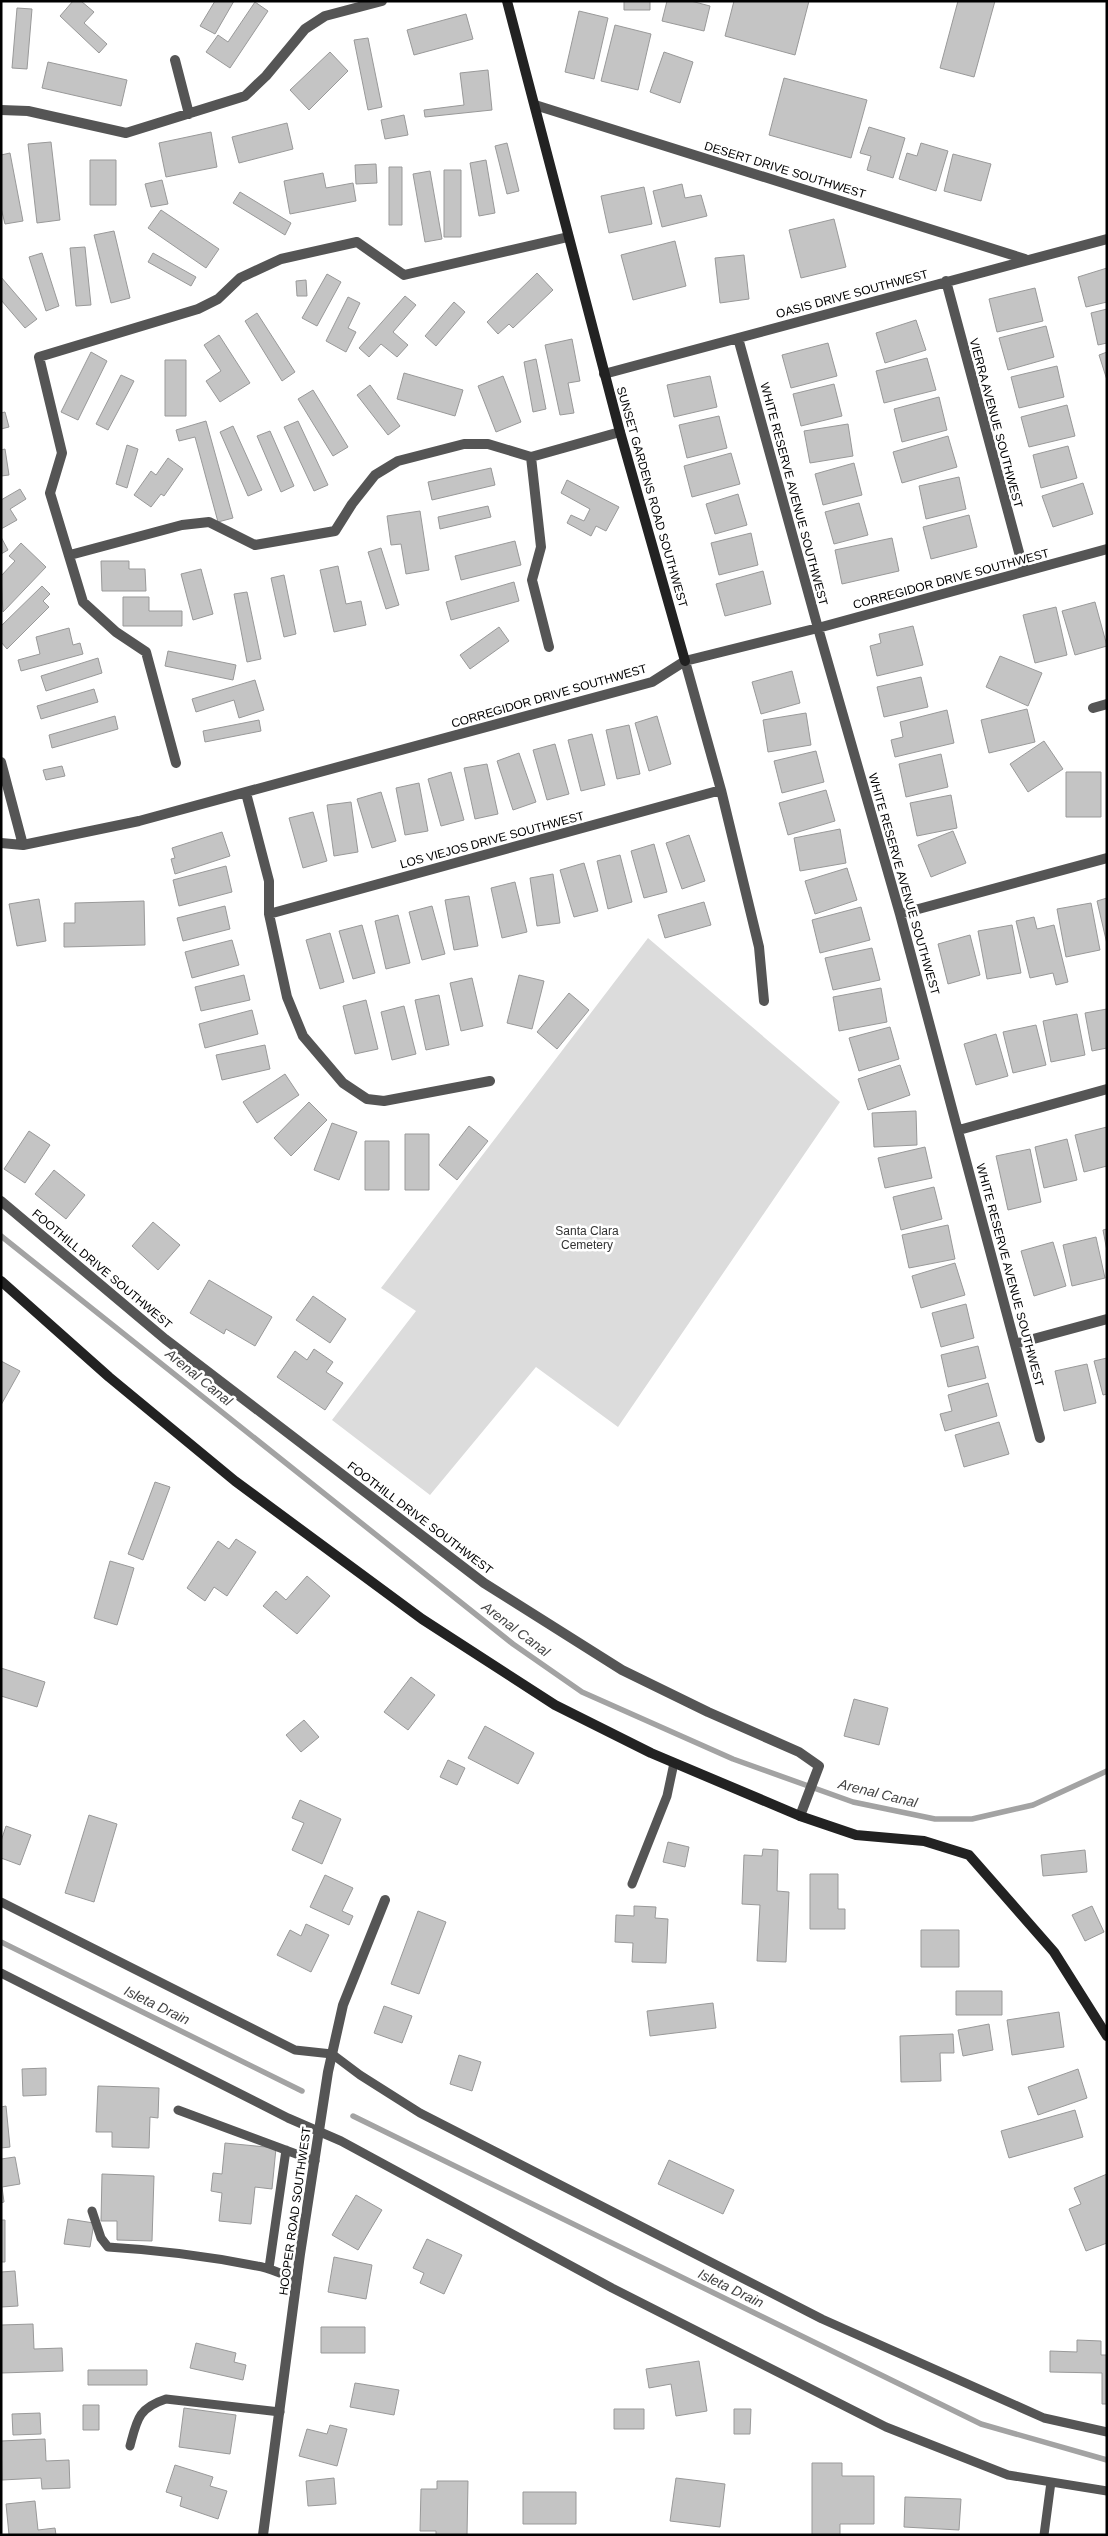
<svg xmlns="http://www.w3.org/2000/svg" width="1108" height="2536" font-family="Helvetica,sans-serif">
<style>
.green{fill:#dcdcdc}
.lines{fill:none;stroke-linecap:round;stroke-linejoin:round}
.stream{stroke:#a3a3a3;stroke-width:5.5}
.building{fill:#c4c4c4;stroke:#999}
.lane{stroke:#555;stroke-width:9}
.street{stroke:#555;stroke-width:10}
.secondary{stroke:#222;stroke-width:10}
.labels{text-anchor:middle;stroke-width:5;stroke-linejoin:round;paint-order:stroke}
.street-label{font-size:12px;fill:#000;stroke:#fff}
.park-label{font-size:12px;fill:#333;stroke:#fff}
.water-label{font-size:14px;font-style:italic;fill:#444;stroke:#fff}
</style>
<rect width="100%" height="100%" fill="#fff"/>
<path class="green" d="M648,938L840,1102L618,1427L536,1367L430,1495L332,1420L416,1311L381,1288Z"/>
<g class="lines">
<path class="stream" d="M1,1236L513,1644L582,1692L733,1759L853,1802L935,1819H972L1033,1805L1107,1771
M1,1942L302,2091
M353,2116L981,2424L1107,2460"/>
</g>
<path class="building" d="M73,1H81L94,12L84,23L107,44L99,53L60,16Z
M215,1H234L215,34L200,26Z
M624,1H650V10H624Z
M667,1H691L710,6L704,31L662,21Z
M734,1H809L795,55L725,36Z
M958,1H995L974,77L940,68Z
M255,2L268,11L230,68L206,52L218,35L228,42Z
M17,8L32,9L27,69L12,68Z
M579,11L608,18L594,79L565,72Z
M466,14L473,39L414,55L407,30Z
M615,25L651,34L638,90L601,81Z
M368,38L382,107L368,110L354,40Z
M330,52L348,71L309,110L290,90Z
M664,52L693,62L680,103L650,92Z
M48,62L127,80L121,106L42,88Z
M488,70L492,110L425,117L424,110L464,105L460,73Z
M784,78L867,100L851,158L769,135Z
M404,115L408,135L385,139L381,120Z
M287,123L293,149L239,163L232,137Z
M869,127L905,138L893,178L867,170L871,156L860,153Z
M211,132L217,167L166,177L159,143Z
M51,142L60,220L37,223L28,144Z
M507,143L519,191L507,194L495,146Z
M921,143L948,151L936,191L899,179L907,153L917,156Z
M10,153L23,221L5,224L1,208V155Z
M953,154L991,164L981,201L944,191Z
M90,160H116V205H90Z
M486,160L495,213L479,216L470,163Z
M376,164L377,183L356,184L355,165Z
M389,167H402V225H389Z
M444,170H461V237H444Z
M430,171L442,239L425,242L413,174Z
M323,173L326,188L353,183L356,201L290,214L284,181Z
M162,180L168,204L151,207L145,184Z
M682,184L685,198L701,195L707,216L662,227L653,191Z
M644,187L652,224L609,233L601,196Z
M240,192L291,223L285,235L233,203Z
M161,210L219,249L206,268L148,228Z
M834,219L846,267L801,278L789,230Z
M114,231L130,298L111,303L94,235Z
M675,241L686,286L633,300L621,255Z
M85,247L91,305L76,306L70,248Z
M42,253L59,306L46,311L29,257Z
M153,253L196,277L191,286L148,262Z
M744,255L749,299L720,303L715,258Z
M1107,268V302L1086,307L1078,277Z
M537,273L553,290L513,328L509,324L498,334L487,322Z
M327,274L341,282L317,326L302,318Z
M1,277L37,319L25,328L1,300Z
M306,280L307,296H297L296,281Z
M1035,288L1043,321L997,332L989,299Z
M405,296L416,305L393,332L408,345L397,357L381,344L369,357L359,348Z
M348,297L360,303L348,328L356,332L346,352L326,341Z
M454,302L465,312L436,346L425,336Z
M1107,309V343L1098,345L1091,313Z
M257,313L295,372L282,381L245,321Z
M916,320L926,350L885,363L876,333Z
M1046,326L1054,357L1008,370L999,338Z
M219,335L250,383L220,402L206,381L221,371L204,345Z
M572,339L580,381L568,383L574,413L560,415L545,345Z
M828,343L837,376L791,388L782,355Z
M91,352L107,361L78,420L61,412Z
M1107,352V380L1099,355Z
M927,358L936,390L884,403L876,371Z
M536,359L546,409L533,412L524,362Z
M165,360H186V416H165Z
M1057,366L1064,397L1019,408L1011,377Z
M404,373L463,390L455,416L397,399Z
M121,375L134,381L108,430L96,424Z
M503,376L521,422L496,432L478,386Z
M710,376L717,407L674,417L667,385Z
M834,384L842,416L801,426L793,394Z
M370,385L400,426L388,435L357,395Z
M313,390L348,447L333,456L298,399Z
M939,397L947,430L902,442L894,409Z
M1067,405L1075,436L1029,447L1021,417Z
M5,412L9,427L1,429V413Z
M719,416L727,448L687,458L679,425Z
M206,421L233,518L218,522L195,437L179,441L176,430Z
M298,421L328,485L314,491L284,427Z
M848,424L853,456L810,463L804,431Z
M233,426L262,490L248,496L220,432Z
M270,431L294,486L281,492L257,436Z
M948,436L957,467L902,483L893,452Z
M127,445L138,449L127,488L116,484Z
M1068,446L1077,478L1041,488L1033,455Z
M5,449L9,475L1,476V450Z
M731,453L740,484L692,497L684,466Z
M168,458L183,469L164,496L161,494L151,507L134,495L151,471L156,475Z
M854,463L862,495L823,505L815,474Z
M491,468L495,485L432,500L428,482Z
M959,477L966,509L926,519L919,486Z
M567,480L619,507L606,531L596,526L591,536L567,523L571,515L584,521L590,509L561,493Z
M1083,483L1093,514L1053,527L1042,496Z
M20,489L26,499L10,509L17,520L1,529V500Z
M738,494L747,525L715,534L706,504Z
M859,503L868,535L834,544L825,512Z
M488,506L491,517L440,529L438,517Z
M420,511L429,570L406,574L401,544L391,545L387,516Z
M969,515L977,547L931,559L923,527Z
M751,533L758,565L719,575L711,543Z
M1,537L8,550L1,554Z
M892,538L899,571L842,584L835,550Z
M515,541L521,565L461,580L455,556Z
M21,543L46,567L3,612L1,576L15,561L9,556Z
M381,548L399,605L386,609L368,552Z
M101,561H129V569H145L146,591H102Z
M338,566L346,604L361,601L366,625L334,632L320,570Z
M201,569L213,614L193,620L181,574Z
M763,571L771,604L725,616L716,584Z
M284,575L296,634L284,637L271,578Z
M514,582L519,601L451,620L446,602Z
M42,586L50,594L43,601L49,607L7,649L1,642V626Z
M247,592L261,659L247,662L234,594Z
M123,597H149V611H182V626H123Z
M1095,602L1107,646L1075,655L1062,611Z
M1056,607L1067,655L1035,663L1023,615Z
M913,626L923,665L877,676L870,646L881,643L879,634Z
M499,627L509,641L470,669L460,655Z
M69,628L73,645L80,643L83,654L21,671L18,660L40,654L36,637Z
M168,651L236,665L233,680L165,666Z
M1000,656L1042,673L1028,706L986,687Z
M98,658L102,673L46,691L41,676Z
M792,671L800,703L761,714L752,682Z
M921,677L928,707L884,717L877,687Z
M255,680L264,710L239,718L234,700L196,712L192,699Z
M94,689L98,702L41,719L37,706Z
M1027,709L1035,742L989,753L981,720Z
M947,710L954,743L895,757L891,740L903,737L900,722Z
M806,713L811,745L768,752L763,720Z
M115,716L118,729L52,748L49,735Z
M657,716L671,764L649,771L635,723Z
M259,720L261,731L205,742L203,731Z
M629,725L640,774L617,779L606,730Z
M592,734L605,785L581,791L568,740Z
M1044,741L1063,769L1028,792L1010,764Z
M555,744L569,794L547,800L533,750Z
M816,751L824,782L782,793L774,761Z
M519,753L536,802L513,810L497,761Z
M941,754L948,787L906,797L899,764Z
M487,764L498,814L475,819L464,768Z
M62,766L65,776L46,780L43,770Z
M451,772L464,820L441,826L428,779Z
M1066,772H1101V817H1066Z
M419,783L428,831L405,835L396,788Z
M826,790L835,821L788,835L779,803Z
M381,792L396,841L372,848L357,799Z
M951,795L957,828L917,836L910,803Z
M351,802L358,852L334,856L327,805Z
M313,812L327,861L303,868L289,818Z
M840,829L846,863L800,871L794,838Z
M953,831L966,863L931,877L918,845Z
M222,832L230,856L175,874L171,859L175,858L172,848Z
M689,835L705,881L682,889L666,843Z
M654,844L667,892L644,898L631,851Z
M620,855L632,902L608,909L597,861Z
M584,863L598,911L574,917L560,870Z
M226,866L232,892L179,906L173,880Z
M847,868L857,900L815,914L805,881Z
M553,874L560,923L537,926L530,878Z
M515,882L527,932L502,938L491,888Z
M469,896L478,946L454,950L445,900Z
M1107,898V944L1097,901Z
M39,899L46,941L17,946L9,904Z
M144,901L145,945L64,947V923H75V903Z
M704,902L711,925L665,938L658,915Z
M1091,903L1100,950L1066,957L1057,909Z
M225,906L230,929L183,941L177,918Z
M432,906L445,954L422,960L409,912Z
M861,907L870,940L820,953L812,920Z
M398,915L410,963L386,969L375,921Z
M1034,917L1037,929L1054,925L1068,982L1056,985L1053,973L1030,978L1016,921Z
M362,925L375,973L353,979L339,931Z
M1012,925L1021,973L987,979L978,931Z
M330,933L344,982L320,989L306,940Z
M970,935L980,975L948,984L938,944Z
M232,940L239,965L192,978L185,952Z
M872,948L880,980L833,990L825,958Z
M244,975L250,1000L201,1011L195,987Z
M519,975L544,981L532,1029L507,1023Z
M472,978L483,1026L461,1031L450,983Z
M881,988L887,1022L839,1031L833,997Z
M569,993L589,1010L557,1049L537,1032Z
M439,995L449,1045L426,1050L415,1000Z
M366,1000L378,1049L355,1054L343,1006Z
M404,1006L416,1054L392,1060L381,1012Z
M1107,1009V1048L1092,1051L1085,1013Z
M252,1010L258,1034L205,1048L199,1024Z
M1077,1014L1085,1055L1051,1062L1043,1021Z
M1036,1025L1046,1065L1013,1073L1003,1032Z
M890,1027L899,1059L859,1071L849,1038Z
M996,1034L1008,1076L976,1085L964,1044Z
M265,1045L270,1069L222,1080L216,1055Z
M900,1065L910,1095L868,1110L858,1079Z
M285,1074L299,1095L257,1123L243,1102Z
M309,1102L327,1120L291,1156L274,1138Z
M916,1111L917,1145L874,1147L872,1113Z
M332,1123L357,1132L339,1180L314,1170Z
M469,1126L488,1141L457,1180L439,1165Z
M1107,1127V1166L1084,1172L1075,1135Z
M29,1131L50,1145L25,1183L4,1169Z
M405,1134H429V1190H405Z
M1067,1139L1077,1180L1044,1188L1035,1147Z
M365,1141H389V1190H365Z
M925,1147L932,1178L885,1188L878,1158Z
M1030,1149L1041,1202L1008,1210L996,1156Z
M54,1170L85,1195L66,1219L35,1194Z
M934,1187L942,1219L901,1230L893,1197Z
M153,1222L180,1245L158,1270L132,1246Z
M948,1225L955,1259L909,1268L902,1235Z
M1107,1229V1251L1103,1230Z
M1096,1237L1105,1278L1072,1286L1063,1245Z
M1053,1242L1066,1286L1034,1296L1021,1251Z
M955,1263L965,1295L921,1308L912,1276Z
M209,1280L272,1317L255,1346L226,1329L224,1334L190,1313Z
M313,1296L346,1319L330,1343L296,1320Z
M966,1304L974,1338L941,1347L932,1313Z
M978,1346L986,1378L948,1387L941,1355Z
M314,1349L333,1362L326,1372L343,1383L325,1410L277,1377L295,1351L307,1360Z
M1107,1358V1394L1103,1395L1094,1361Z
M1,1361L20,1371L1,1405Z
M1087,1364L1096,1403L1064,1411L1055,1371Z
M988,1383L997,1416L945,1431L940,1414L952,1411L948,1395Z
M999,1422L1009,1454L964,1467L955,1435Z
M155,1482L170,1487L143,1560L128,1554Z
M236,1539L256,1552L227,1596L214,1587L205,1601L187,1588L218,1541L229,1549Z
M110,1561L134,1568L117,1625L94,1618Z
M307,1576L330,1596L297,1634L263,1606L276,1591L286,1600Z
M1,1668L45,1682L37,1707L1,1696Z
M411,1677L435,1695L408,1730L384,1712Z
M854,1699L888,1708L879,1745L844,1736Z
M304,1720L319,1737L301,1752L286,1735Z
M485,1726L534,1753L518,1784L468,1758Z
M448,1760L465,1768L457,1785L440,1777Z
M300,1800L341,1819L322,1864L292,1850L304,1823L292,1818Z
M89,1815L117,1824L94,1902L65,1893Z
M6,1826L31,1835L20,1865L1,1858V1841Z
M668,1842L689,1847L685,1867L663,1862Z
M763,1849L778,1850L777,1891L789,1892L786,1962L757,1961L760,1905L742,1904L744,1855L762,1856Z
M1085,1850L1087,1872L1043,1876L1041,1855Z
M810,1874H838V1909H845V1929H810Z
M325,1875L353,1888L342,1911L353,1916L349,1925L310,1907Z
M634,1906L656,1907L655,1918L668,1919L666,1963L632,1962L633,1943L615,1942L616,1915L634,1916Z
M1092,1906L1104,1932L1085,1941L1072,1915Z
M418,1911L446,1922L419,1994L391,1984Z
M306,1924L329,1935L311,1972L277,1955L290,1930L301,1936Z
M921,1930H959V1967H921Z
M956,1991H1002V2015H956Z
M713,2003L716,2028L650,2036L647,2011Z
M384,2006L412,2016L402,2043L374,2033Z
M1059,2012L1064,2047L1012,2055L1007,2020Z
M989,2024L993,2050L963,2056L958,2030Z
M953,2034L954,2053H940L941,2081L901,2082L900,2036Z
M459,2055L481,2062L472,2091L450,2084Z
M46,2068V2095L23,2096L22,2069Z
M1078,2069L1087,2098L1038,2115L1028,2087Z
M98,2086L159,2088L158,2118L150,2117L149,2148L112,2147V2132H96Z
M6,2106L10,2147L1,2148V2107Z
M1075,2110L1083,2137L1009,2158L1001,2131Z
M225,2143L276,2148L272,2189L255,2187L251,2224L219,2221L222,2193L211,2191L213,2173L222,2174Z
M15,2157L20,2184L2,2187L4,2202L1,2203V2159Z
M669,2160L734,2190L723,2214L658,2184Z
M102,2174L154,2176L152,2241L117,2240V2221H101Z
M1107,2174V2243L1086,2251L1069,2209L1081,2204L1074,2188Z
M356,2195L382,2210L358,2250L332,2235Z
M68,2219L94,2223L90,2247L64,2244Z
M1,2220H5V2262H1Z
M427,2239L462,2255L444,2294L420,2283L424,2273L413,2268Z
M334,2257L372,2265L366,2299L328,2292Z
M15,2271L18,2306L1,2307V2272Z
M33,2324L34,2349L62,2348L63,2371L1,2373V2325Z
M321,2327H365V2353H321Z
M1077,2340L1101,2341V2355H1107V2404H1102V2373L1050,2372V2351L1077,2352Z
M196,2343L236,2353L234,2362L246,2365L243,2380L190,2368Z
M699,2361L707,2411L676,2416L671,2384L649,2388L646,2369Z
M88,2370H147V2385H88Z
M355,2383L399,2390L394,2415L350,2407Z
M83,2405H99V2430H83Z
M184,2408L236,2415L230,2454L179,2447Z
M614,2409H644V2429H614Z
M734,2409H751L750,2434H734Z
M40,2413L41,2434L13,2435L12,2414Z
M330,2425L347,2429L337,2466L299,2456L307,2429L327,2434Z
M45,2439L46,2461L69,2460L70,2488L42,2489L41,2478L2,2480L1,2441Z
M812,2463H842V2476H874V2524H840V2535H812Z
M175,2465L213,2477L210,2486L227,2491L218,2519L180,2506L182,2497L166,2492Z
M334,2478L336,2504L308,2506L306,2481Z
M676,2478L725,2484L720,2527L670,2521Z
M437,2481H468L467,2535H436V2531H420L421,2489H437Z
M523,2492H576V2524H523Z
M905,2497L961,2499L959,2530L904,2527Z
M35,2501L38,2530L55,2528L56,2535H9L6,2504Z"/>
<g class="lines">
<path class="lane" d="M632,1884L667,1796L674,1763
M1,1902L295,2050L332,2054L360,2075L420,2113L822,2319L1044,2418L1107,2432
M1,1973L288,2118L341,2141L612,2288L886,2427L1008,2475L1107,2491
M178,2110L315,2161
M92,2211L101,2238L108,2247C159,2250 207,2256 257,2266C272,2268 283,2276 297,2278
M269,2268L286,2150
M130,2446C137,2420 138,2408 166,2399L280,2412
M1044,2535L1051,2482"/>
<path class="street" d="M175,60L189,114
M535,105L1025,259
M1,110L28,111L126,133L245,96L266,76L305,29L325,16L382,1
M946,281L1024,571
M738,338L818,628L900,914L1040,1438
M604,374L1107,239
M531,457L541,547L532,580L549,647
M70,555L182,525L209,522L255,545L335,531L352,504L375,475L398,461L464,444H488L531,457L620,432
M685,661L721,790L759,947L764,1001
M1093,708L1107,704
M1,762L23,845
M176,763L146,652L116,632L83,602L50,493L62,453L39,357L198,309L218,299L240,278L281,259L357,242L404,275L568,237
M246,793L269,881V914L287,997L303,1036L343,1083L367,1099L384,1101L490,1081
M1,843L23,845L139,821L652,682L685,661L818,628L1107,549
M269,914L721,790
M900,914L1107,858
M959,1130L1107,1089
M1,1201L165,1339L484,1583L622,1670L708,1712L799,1752L819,1766L800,1816
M1015,1344L1107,1319
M263,2535L300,2254L328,2072L343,2005L385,1900"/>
<path class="secondary" d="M507,1L620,432L685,661
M1,1281L109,1377L235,1481L422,1619L555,1705L651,1753L800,1816L856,1835L924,1841L969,1855L1054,1952L1107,2036"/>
</g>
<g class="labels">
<g class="street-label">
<text transform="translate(785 170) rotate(17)" y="4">DESERT DRIVE SOUTHWEST</text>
<text transform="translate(852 294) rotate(-15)" y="4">OASIS DRIVE SOUTHWEST</text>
<text transform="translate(996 423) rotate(75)" y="4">VIERRA AVENUE SOUTHWEST</text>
<text transform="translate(794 494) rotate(75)" y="4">WHITE RESERVE AVENUE SOUTHWEST</text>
<text transform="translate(652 497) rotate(74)" y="4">SUNSET GARDENS ROAD SOUTHWEST</text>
<text transform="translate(951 579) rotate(-15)" y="4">CORREGIDOR DRIVE SOUTHWEST</text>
<text transform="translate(549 696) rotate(-16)" y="4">CORREGIDOR DRIVE SOUTHWEST</text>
<text transform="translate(492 840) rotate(-15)" y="4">LOS VIEJOS DRIVE SOUTHWEST</text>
<text transform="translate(904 884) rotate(74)" y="4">WHITE RESERVE AVENUE SOUTHWEST</text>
<text transform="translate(102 1269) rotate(40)" y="4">FOOTHILL DRIVE SOUTHWEST</text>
<text transform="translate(1010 1275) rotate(75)" y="4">WHITE RESERVE AVENUE SOUTHWEST</text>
<text transform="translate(420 1518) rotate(37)" y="4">FOOTHILL DRIVE SOUTHWEST</text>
<text transform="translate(295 2211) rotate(-82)" y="4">HOOPER ROAD SOUTHWEST</text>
</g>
<g class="park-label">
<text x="587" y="1235">Santa Clara<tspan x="587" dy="14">Cemetery</tspan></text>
</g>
<g class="water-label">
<text transform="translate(199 1377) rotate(39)" y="5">Arenal Canal</text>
<text transform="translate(516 1629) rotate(37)" y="5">Arenal Canal</text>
<text transform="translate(878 1793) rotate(14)" y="5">Arenal Canal</text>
<text transform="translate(157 2005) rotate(26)" y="5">Isleta Drain</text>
<text transform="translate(731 2288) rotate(26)" y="5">Isleta Drain</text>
</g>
</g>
<rect width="1108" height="2536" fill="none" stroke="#000000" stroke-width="5"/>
</svg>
